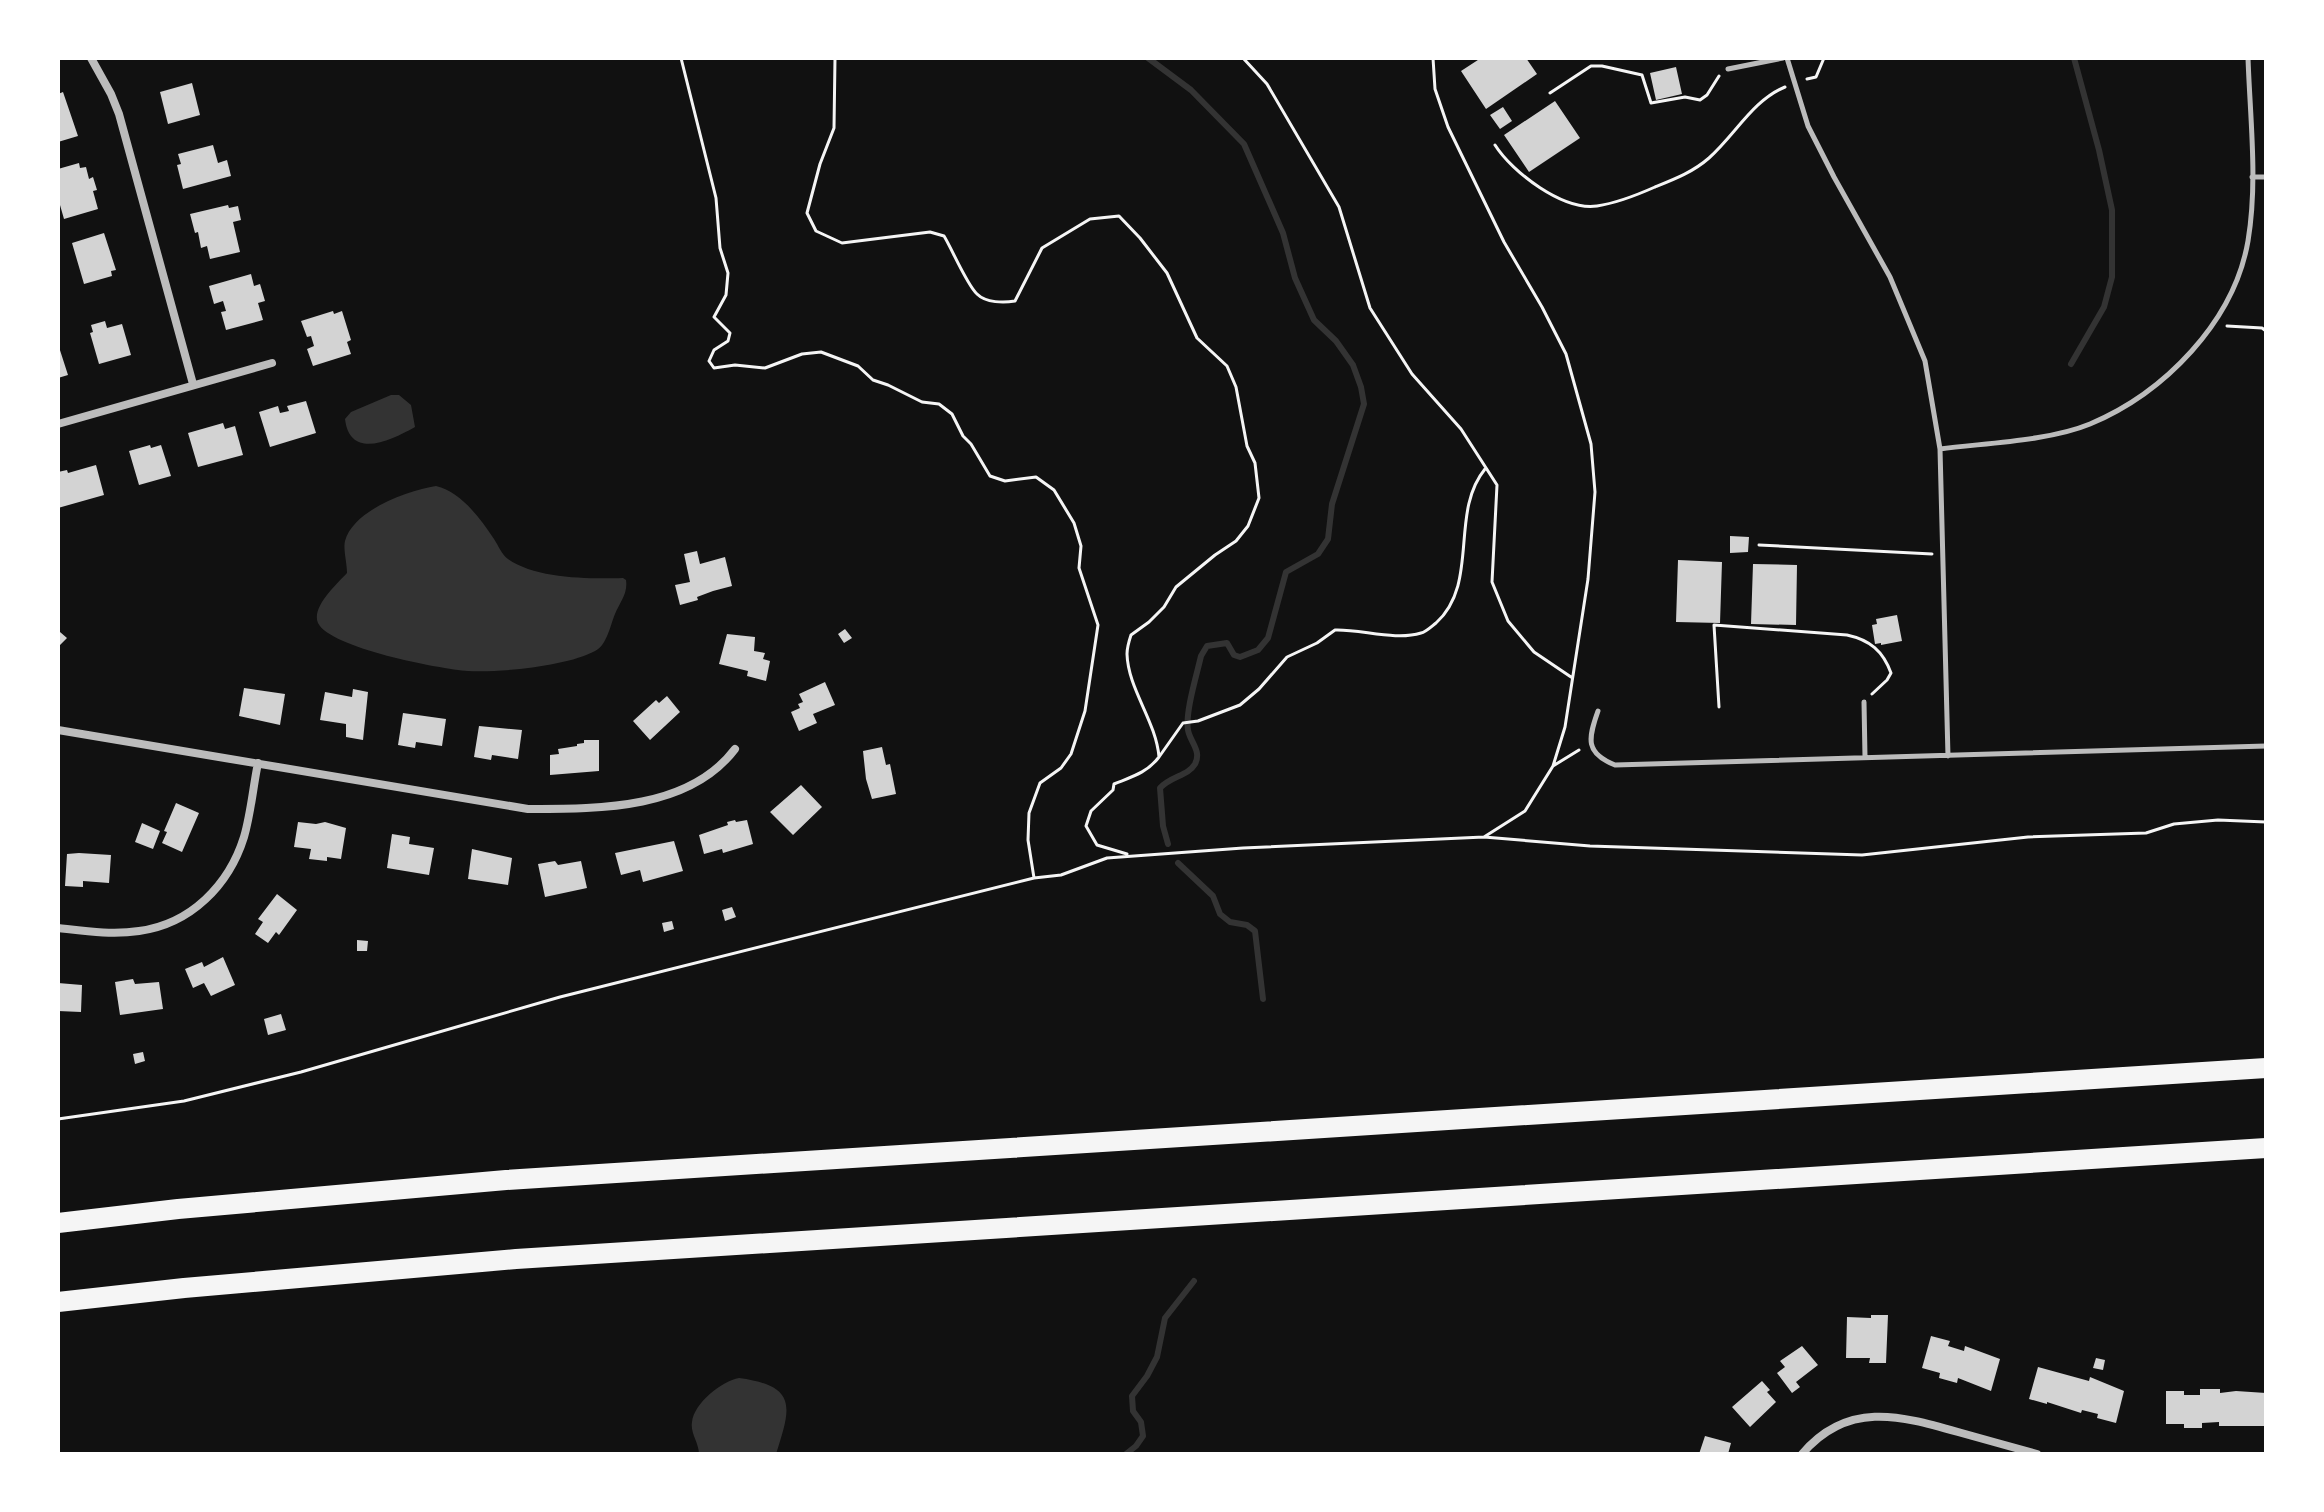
<svg xmlns="http://www.w3.org/2000/svg" width="2324" height="1512" font-family="Raleway,sans-serif">
<style>
.water{fill:#333}
.lines{fill:none;stroke-linecap:round;stroke-linejoin:round}
.stream{stroke:#333;stroke-width:6}
.building{fill:#d3d3d3}
.path{stroke:#f5f5f5;stroke-width:3}
.service{stroke:#bcbcbc;stroke-width:5}
.minor{stroke:#bcbcbc;stroke-width:8}
.motorway{stroke:#f5f5f5;stroke-width:20}
</style>
<rect width="100%" height="100%" fill="#111"/>
<path class="water" d="M391,395H399L411,405L415,427C390,441 350,460 345,419L351,412Z
M436,486C461,492 480,518 494,539C498,545 502,555 508,559C536,579 590,579 623,578L626,580C628,594 620,602 615,614C610,626 607,645 595,651C568,666 499,673 468,671C440,669 330,648 318,623C311,607 337,584 347,573C347,563 343,549 345,541C353,510 409,490 436,486Z
M739,1378C798,1386 791,1407 776,1454H699C699,1443 690,1433 692,1422C694,1403 722,1381 739,1378Z"/>
<g class="lines">
<path class="stream" d="M1148,58L1191,90L1244,144L1283,233L1295,278L1314,320L1336,341L1353,365L1361,387L1364,404L1332,504L1328,539L1318,554L1286,572L1268,638L1258,650L1240,657L1234,655L1227,643L1207,646L1201,656C1197,674 1185,712 1188,730C1190,742 1202,751 1195,764C1188,776 1171,776 1160,788L1163,826L1168,844
M2071,364L2104,307L2112,277V210L2099,150L2074,58
M1178,863L1213,896L1220,914L1230,922L1247,925L1255,931L1263,999
M1126,1454L1136,1446L1143,1436L1141,1422L1133,1411L1132,1396L1147,1376L1157,1357L1165,1318L1194,1281"/>
</g>
<path class="building" d="M1481,58H1526L1537,74L1486,109L1461,71Z
M1676,67L1682,94L1656,100L1650,73Z
M192,83L200,115L168,124L160,92Z
M63,92L78,136L58,142V94Z
M1555,101L1580,138L1529,172L1504,135Z
M1503,107L1512,121L1500,129L1490,115Z
M213,145L218,163L227,160L231,176L183,189L177,165L181,164L178,154Z
M79,163L80,168L86,167L89,179L93,177L97,190L93,191L98,209L64,219L58,198V169Z
M228,205L229,208L238,206L241,220L233,222L240,252L210,259L207,246L201,248L198,232L195,233L190,214Z
M104,233L116,270L111,271L112,276L84,284L72,243Z
M251,274L254,286L260,284L265,301L258,303L263,320L226,330L221,312L226,311L223,301L214,304L209,286Z
M333,311L334,314L342,311L351,340L347,342L351,354L313,366L307,349L314,346L311,336L307,337L301,321Z
M105,321L107,328L122,324L131,355L99,364L90,333L93,332L91,325Z
M58,344L68,375L58,378Z
M306,401L316,433L270,447L259,412L278,406L280,413L289,411L287,406Z
M223,423L225,429L235,426L243,455L198,467L188,433Z
M150,445L151,448L161,445L171,476L139,485L129,451Z
M96,465L104,495L58,508V472L67,470L68,473Z
M1730,536L1749,537L1748,552L1730,553Z
M697,551L700,564L725,557L732,586L713,591L697,597L698,600L680,605L675,585L690,582L684,554Z
M1678,560L1722,562L1720,623L1676,622Z
M1753,564L1797,565L1796,625L1751,624Z
M1897,615L1902,641L1881,645V643L1875,644L1872,625L1877,624L1876,619Z
M845,629L852,638L844,643L838,634Z
M60,632L67,638L58,647V634Z
M727,634L755,637L754,651L765,653L763,659L770,661L766,681L747,676L748,671L719,664Z
M825,682L835,705L813,714L817,723L799,731L791,712L800,708L798,704L803,702L799,694Z
M244,688L285,694L280,725L239,716Z
M353,689L368,692L363,740L346,737V724L320,720L325,692L352,697Z
M667,696L680,712L650,740L633,721L656,700L659,703Z
M403,713L446,719L442,746L416,742L415,748L398,745Z
M479,726L522,730L518,759L492,755L491,760L474,757Z
M584,740H599V771L550,775V755L559,754L558,749L577,746V744L584,743Z
M882,747L886,765L890,764L896,794L872,799L866,779L863,751Z
M801,785L822,807L793,835L770,812Z
M176,803L199,813L182,852L162,843L167,832L164,831Z
M735,820L736,822L747,820L753,844L723,853L722,849L704,854L699,835L728,825L727,822Z
M298,822L316,824L325,822L346,828L341,859L327,857V861L309,859L311,849L294,847Z
M142,823L160,831L153,849L135,842Z
M392,834L410,837L409,844L434,848L429,875L387,868Z
M674,841L683,871L643,882L640,870L621,875L615,853Z
M472,849L512,858L508,885L468,879Z
M79,853L111,855L109,883L83,881V887L65,886L67,854Z
M555,861L558,865L581,861L587,888L545,897L538,864Z
M277,894L297,910L279,935L276,932L268,943L255,934L263,922L258,919Z
M732,907L736,917L725,921L722,910Z
M672,921L674,929L664,932L662,923Z
M357,940L368,941L367,951H357Z
M223,957L235,985L211,996L204,983L193,988L185,969L202,962L204,967Z
M133,979L135,984L159,982L163,1009L120,1015L115,982Z
M58,983L82,985L81,1012L58,1011Z
M281,1014L286,1030L268,1035L264,1019Z
M143,1052L145,1061L135,1064L133,1054Z
M1871,1315H1888L1886,1363H1869L1870,1358H1846L1847,1317L1871,1318Z
M1931,1336L1950,1341L1948,1346L1964,1351L1965,1346L2000,1359L1991,1391L1958,1378L1957,1383L1939,1378L1940,1373L1922,1368Z
M1802,1346L1818,1365L1796,1382L1800,1387L1792,1393L1777,1373L1785,1367L1780,1361Z
M2096,1358L2105,1360L2103,1370L2093,1368Z
M2038,1367L2089,1381L2090,1377L2124,1391L2116,1423L2097,1418L2098,1414L2082,1410L2081,1413L2047,1402V1404L2029,1399Z
M1762,1381L1770,1390L1767,1392L1776,1402L1750,1427L1732,1407Z
M2200,1389H2220V1393L2236,1391L2266,1393V1426H2219V1422L2202,1423V1428H2184V1424H2166V1391H2184V1395H2200Z
M1705,1436L1731,1443L1728,1454H1699Z"/>
<g class="lines">
<path class="path" d="M681,58L716,198L720,248L728,273L726,295L714,317L730,333L728,341L714,350L709,361L714,368L735,365L765,368L802,354L821,352L858,366L873,380L888,385L922,402L939,404L952,414L963,436L971,444L990,476L1005,481L1036,477L1054,490L1074,523L1081,546L1079,568L1098,625L1085,711L1071,754L1061,768L1040,783L1029,813L1028,840L1034,878
M835,58L834,128L820,164L807,213L816,231L842,243L930,232L944,236C952,249 967,285 977,294C986,303 1004,303 1015,301L1042,248L1090,219L1119,216L1140,238L1167,273L1197,338L1227,366L1236,387L1247,446L1255,463L1259,498L1248,526L1236,541L1215,555L1176,587L1164,607L1149,622L1131,635C1129,641 1127,648 1127,654C1128,689 1156,721 1159,757C1147,773 1131,777 1114,784L1113,790L1091,811L1086,826L1097,845L1127,854
M1243,58L1267,84L1339,207L1370,308L1412,374L1461,429L1497,485L1492,582L1508,621L1534,652L1571,677
M1433,58L1435,89L1448,127L1504,242L1542,307L1566,354L1591,444L1595,492L1588,579L1565,727L1553,766
M1807,79L1816,77L1824,58
M1550,93L1591,66H1602L1642,75L1651,103L1685,97L1700,100L1707,95L1719,76
M1495,145C1512,172 1563,211 1597,206C1617,203 1637,195 1655,187C1675,179 1693,172 1709,158C1735,135 1753,100 1785,87
M2227,326L2262,328L2266,331
M1759,545L1932,554
M1719,707L1714,625L1847,635C1870,640 1883,651 1891,673L1887,680L1872,694
M1159,757L1183,723L1198,721L1240,705L1259,689L1287,657L1317,643L1335,630C1361,629 1395,641 1421,633C1426,632 1432,626 1436,623C1480,583 1449,513 1485,469
M1484,837L1525,811L1553,766L1579,750
M58,1119L184,1101L301,1072L560,997L1034,878L1061,875L1107,858L1243,848L1484,837L1590,846L1862,855L2028,837L2146,833L2174,824L2218,820L2266,822"/>
<path class="service" d="M1787,58L1808,126L1834,177L1890,277L1925,361L1940,449L1948,756
M1728,69L1783,58
M2252,177H2266
M1940,449C1985,443 2049,441 2090,424C2164,393 2234,322 2248,241C2258,181 2250,118 2248,58
M1864,702L1865,757
M1598,711C1588,739 1585,753 1615,765L2266,746"/>
<path class="minor" d="M91,58L111,94L119,114L193,384
M58,424L272,363
M58,730L528,809C598,809 689,810 735,749
M58,928C85,931 112,935 139,931C191,924 229,885 244,837C251,813 253,787 258,763
M1802,1454C1847,1401 1899,1415 1958,1432C1984,1439 2011,1447 2037,1454"/>
<path class="motorway" d="M58,1223L178,1209L506,1180L2266,1068
M58,1302L184,1288L516,1259L2266,1148"/>
</g>
<rect width="2324" height="1512" fill="none" stroke="#ffffff" stroke-width="120"/>
</svg>
